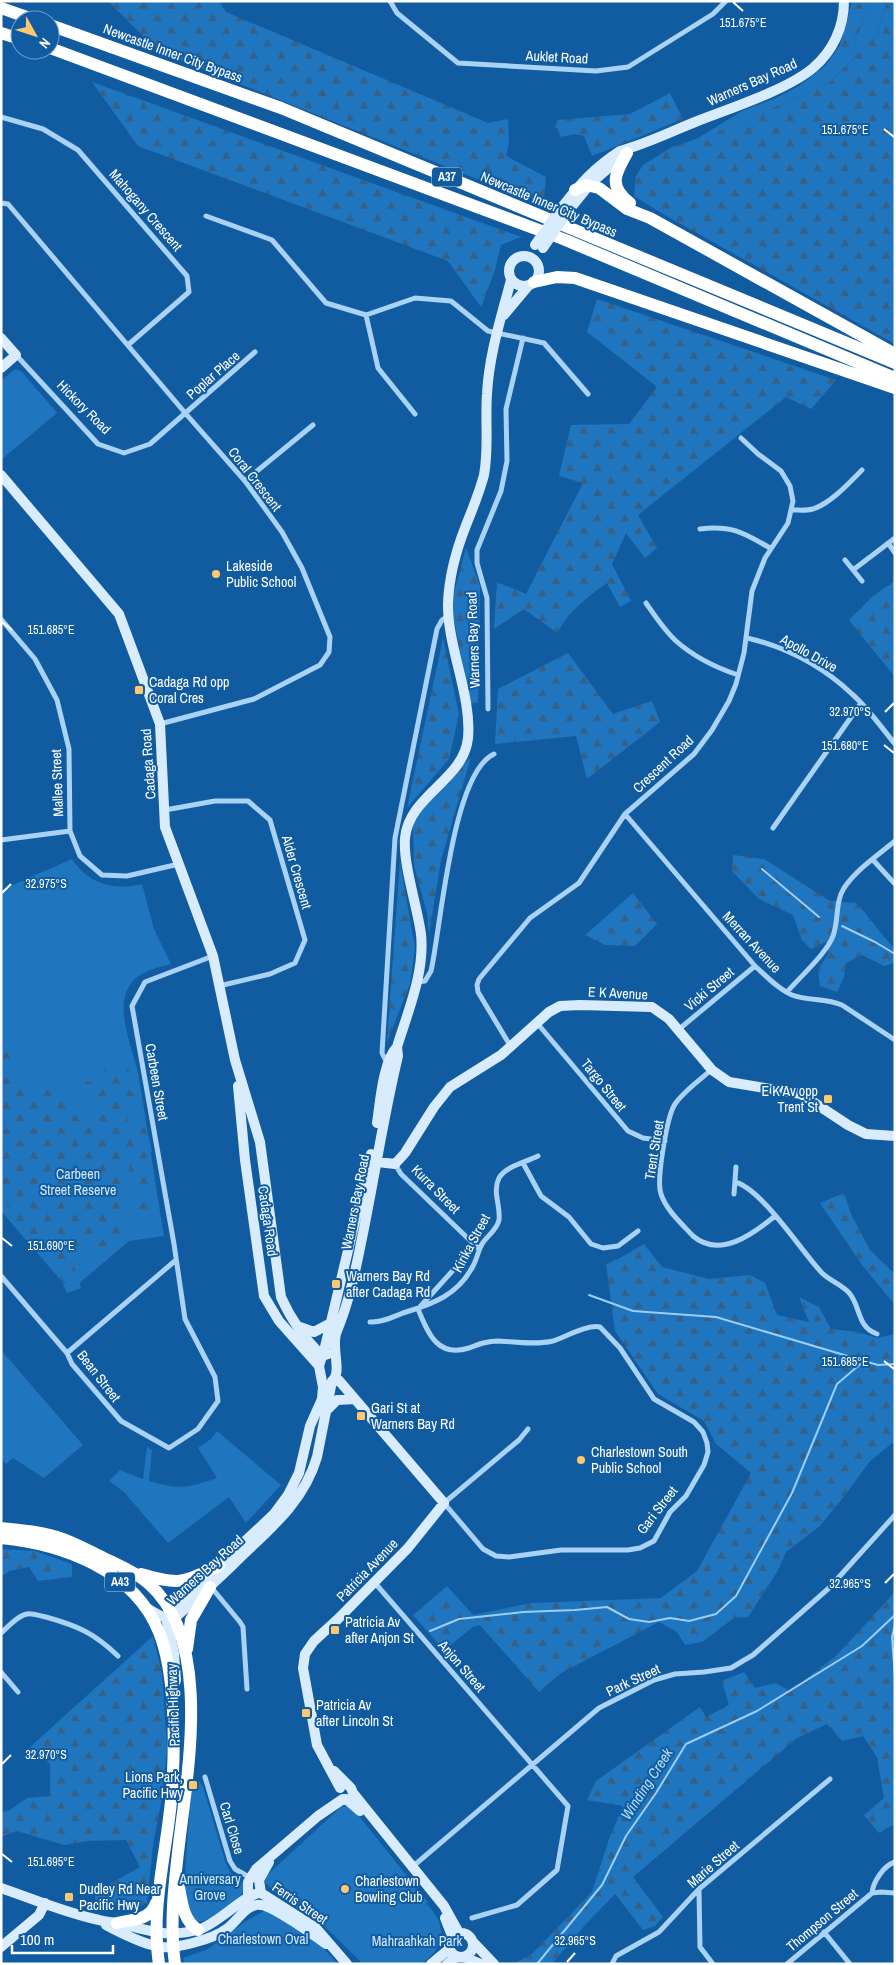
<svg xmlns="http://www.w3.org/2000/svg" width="896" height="1965" font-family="'Archivo Narrow',sans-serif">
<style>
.green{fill:#1f75be}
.forest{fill:url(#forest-firs)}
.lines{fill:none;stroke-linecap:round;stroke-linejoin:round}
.stream{stroke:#9bcef8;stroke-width:2}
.street{stroke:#a9d2f5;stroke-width:5}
.secondary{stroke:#d9ecfe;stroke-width:10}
.highway{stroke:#fff;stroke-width:12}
.secondary-bridge{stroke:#d9ecfe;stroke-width:10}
.ticks{fill:none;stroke:#fff;stroke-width:2}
.poi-dot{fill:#ffc86d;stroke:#115ca0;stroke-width:2}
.labels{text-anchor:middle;stroke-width:4;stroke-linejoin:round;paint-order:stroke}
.shield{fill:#115ca0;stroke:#b8cee2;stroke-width:1}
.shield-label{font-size:12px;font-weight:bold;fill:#fff}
.street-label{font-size:14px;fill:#fff;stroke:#115ca0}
.poi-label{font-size:14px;fill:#fff;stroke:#115ca0;text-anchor:start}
.park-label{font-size:14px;fill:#d2eafe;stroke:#115ca0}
.water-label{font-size:15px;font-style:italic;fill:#b6dcfb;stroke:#115ca0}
.ticks-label{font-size:12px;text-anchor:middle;fill:#fff;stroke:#115ca0;stroke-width:4;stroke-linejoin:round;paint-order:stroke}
</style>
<defs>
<pattern id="forest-firs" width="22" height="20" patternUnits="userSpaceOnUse" patternTransform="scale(1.25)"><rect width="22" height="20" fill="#1f75be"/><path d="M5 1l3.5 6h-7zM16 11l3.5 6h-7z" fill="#366085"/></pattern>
</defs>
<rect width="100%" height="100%" fill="#115ca0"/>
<path class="green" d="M870,1H887L876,36L830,82L763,113L708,136L698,138L742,111L776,98L799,86L825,66L840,45L852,50Z
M15,369L21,371L57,413L1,460V381Z
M72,859C88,884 115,891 142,884L154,929L171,964C152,969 133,973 126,993C117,1016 135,1054 139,1078C148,1131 155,1183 164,1236L129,1241L70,1291L1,1211V890Z
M1,1350L83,1445L44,1478L13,1458L6,1464L1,1458Z
M217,1431L281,1485L246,1523L229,1497L168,1543L124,1492L109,1481L120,1470L143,1479L147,1447L152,1450L149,1481C179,1490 188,1488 217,1478L198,1448L211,1439Z
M194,1779L199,1781L203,1787L226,1864L231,1873L241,1878C243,1883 244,1889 242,1894C238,1904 209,1922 198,1922L187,1908L184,1886L192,1780Z
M347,1806L354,1810L428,1902L423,1908L427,1904C448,1928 446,1946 421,1964H361V1962L320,1922L279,1897L265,1882L266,1876L341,1807Z
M266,1910L314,1938L338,1964H185L183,1958L208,1949L246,1921Z"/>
<path class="forest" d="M108,1H219L226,12L488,123L508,119L509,143L506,156L546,177L544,197L527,199L158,51Z
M852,1H870L852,50L840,45Z
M887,1H895V344L663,214L634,196L636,176L643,165L672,147L708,135L763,113L830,82L876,36Z
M92,82L521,237L501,245L495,270L481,307L448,261L138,146Z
M670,93L683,119L592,156L584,136L574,134L561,137L555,127L558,120L630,114Z
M597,299L836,380L811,409L786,397L638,515L657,548L645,558L626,533L612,564L631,601L620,607L607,583C587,597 568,612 557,633L524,609L494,629L497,582L526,594L583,483L559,476L571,425L629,424L657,387L587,332Z
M466,548L480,586L478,702L471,704L451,604Z
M895,581V677L849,620L874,595Z
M443,638L459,714L449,759L407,808Z
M568,653L613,714L652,701L660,722L587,779L576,736L495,744L498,689Z
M471,757L441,860L429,934L427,913L414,866L413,826L426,804Z
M733,855L764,859L830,901L856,903C870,917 881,935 895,949V963L884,966L862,955L846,963L844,977L837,992L820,986L818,969L829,953L826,942L811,949L802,940L793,915L759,899L732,871Z
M400,862L415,948L410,984L387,1042Z
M633,893L657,924L635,946L605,945L585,935Z
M7,1051L22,1088L49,1090L73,1095L66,1102L84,1125L107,1099L78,1089L77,1080L96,1082L106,1067L129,1068V1090L145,1104L127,1108L129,1124H146L152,1151L138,1169L151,1176L149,1220L136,1216L126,1145L119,1169L126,1228L107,1244L106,1262L90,1252L74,1266L81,1288L67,1293L48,1251L19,1224L1,1194V1053Z
M844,1193L851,1214L870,1250L895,1274V1305L862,1265L820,1203Z
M644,1244L662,1267L709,1279L750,1275L765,1283L777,1315L809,1322L799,1297L819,1307L831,1329L858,1332L877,1338L895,1334V1441L870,1461L846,1494L820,1526L786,1552L777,1572L748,1617L734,1618L702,1642L685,1645L677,1632L659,1622L561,1673L539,1692L480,1625L473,1627L444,1650L413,1615L447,1586L473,1615L531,1603L661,1598L697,1571L751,1473L716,1444L704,1421L658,1394L615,1331L606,1264L620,1258Z
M1,1549L35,1551L72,1564V1577L38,1581L29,1567L9,1571L1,1577Z
M895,1592V1824L879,1833L864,1815L884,1798L877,1757L863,1736L842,1741L827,1724L797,1738L633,1877L663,1917L655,1926L643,1930L615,1894L585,1925L552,1964H513L532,1954L592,1892L609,1839L623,1806L587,1800L596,1781L700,1707L706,1717L729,1705L722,1681L744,1672L755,1688L775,1683L790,1691L837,1655Z
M153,1636L162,1674L167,1748L162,1798L153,1845L147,1903L131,1910L95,1899L96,1891L140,1867L126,1840L88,1841L64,1845L17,1831L1,1837V1813L10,1810L27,1798L50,1796V1764L30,1747Z"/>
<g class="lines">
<path class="stream" d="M762,869L819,917
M842,926L875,942L895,954
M589,1295L633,1311L716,1317L878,1365L895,1364
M895,1625L892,1637L895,1678
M430,1631L459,1619L523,1612L575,1610L607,1607L629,1619L649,1622L670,1618L689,1621L716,1614L736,1596L792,1493L837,1384L864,1361
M537,1964L602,1885L626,1836L656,1793L686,1744L757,1711L862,1646L895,1615"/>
<path class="street" d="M390,1L397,13L458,63L596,71L628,67L713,14L726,1
M1,117L43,129L78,150L187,276L189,292L128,345
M1,203L8,204L186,414L245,481L282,532L302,568L330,637L329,652L320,665L254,699L160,724
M206,216L272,240L326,303L366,315L415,298L451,301L488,331L544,343L588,394
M366,315L378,368L415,414
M16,355L98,444L124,453L150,444L255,352
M245,481L313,425
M793,510C799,510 806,511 813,509C831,503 849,483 862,470
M700,529C732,525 744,533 770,548
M888,543L895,553
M845,560L862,581
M853,570L895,538
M646,603C655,616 664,630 676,641C693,656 717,668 738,675
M1,619L35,659L57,700L69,749L70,831L80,856L102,875L127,876L179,864
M747,638C786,647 822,666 852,694C868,708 881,727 895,744
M488,709L487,598L477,563V550L501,491L507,461L506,409L523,338
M165,810L215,801H248L270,820L305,940L295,963L270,974L219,986
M625,814L755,966C766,976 778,989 792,995C808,1001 826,998 842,1005L895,1040
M773,828L861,703
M1,840L70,831
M873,860L895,884
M417,982L425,981L431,971C441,927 452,773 494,754
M787,992C799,978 827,953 833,936C839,920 835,902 844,888C857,869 878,855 895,841
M537,1023L628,1131L643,1138L665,1141
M678,1030L755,966
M511,1047L478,992L477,985L479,979L530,918L579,883L625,814L694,754L712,730L729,701L736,684L744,653L752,591L765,558L788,523L793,501L790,486L781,471L758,454L741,438
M387,1063L382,1053L395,838L437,629L442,620L448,616
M711,1070C700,1080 684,1091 675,1104C667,1116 656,1180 661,1194C666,1210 682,1224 693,1236C720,1259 753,1234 775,1216
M523,1163L541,1196L569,1217L591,1244L603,1248L618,1246L638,1231
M395,1164L401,1174L479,1249
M735,1182C762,1189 801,1251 822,1273C830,1281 843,1285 850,1294C861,1308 857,1327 877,1334
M734,1194L736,1167
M1,1276L67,1353L72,1364L121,1421L169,1448L198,1429L218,1401L215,1377L185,1319L174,1244L132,1006L145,982L213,956
M418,1309C428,1333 437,1358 469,1348C479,1344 487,1341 499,1341C516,1342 536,1345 553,1341C565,1337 588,1324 600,1327L620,1348L654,1399L694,1422L703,1432L707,1443L708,1452L704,1465L686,1496L670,1512L654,1541L640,1548L628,1550H561L509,1557L496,1556L483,1549L444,1503L519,1440L528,1429
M418,1309L475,1246
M370,1322C381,1323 393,1317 403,1313C433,1304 458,1295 473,1266C477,1259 478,1251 482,1244C487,1236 497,1230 499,1220C501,1206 492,1192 499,1178C506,1166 526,1162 538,1156
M67,1353L176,1260
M375,1583L568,1806L557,1870L517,1905L472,1918
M211,1587L240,1622L243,1627L247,1689
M1,1633C8,1627 17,1616 27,1614C32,1613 40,1616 46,1617C78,1626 94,1633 118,1656
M1,1672L18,1692
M205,1777L230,1861L235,1869L249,1877
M411,1868L599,1708L654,1680L675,1674L704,1672L731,1668L753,1655L829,1588L895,1515
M699,1889L700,1947L713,1964
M872,1893C873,1882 884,1865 895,1862
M824,1932L850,1964
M612,1964L616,1956L659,1932L699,1889L830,1779
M787,1964L872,1893L881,1892L895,1893"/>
<path class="secondary" d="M562,207C581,183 594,168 620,151C646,144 670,132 695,122C728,109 787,90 813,68C833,51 844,27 844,1
M569,210L590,184L618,160
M509 271a15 15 0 1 1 30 0a15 15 0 1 1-30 0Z
M504,315L529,285
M1,338L16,355L1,368
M1,475L119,614L160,724L165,827L213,956L235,1060L260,1142L281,1297C291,1320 304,1338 322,1356
M238,1086L245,1160L264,1296L279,1321L319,1366
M377,1123C380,1103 383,1061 397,1047
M369,1161L395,1164L405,1153L434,1107L450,1087L501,1055L549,1012L560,1006L580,1005L652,1007L669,1019L712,1070L729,1082L801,1094L848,1125L866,1134L895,1136
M297,1326L314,1332L331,1323
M324,1354L325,1347L371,1154
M336,1377L444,1503L408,1548L338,1619L314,1641L305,1654L303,1668L317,1745L340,1788
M328,1409L337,1400L355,1399
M144,1606C154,1612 167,1623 178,1615C201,1595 224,1574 246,1552C276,1524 305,1498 317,1457L332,1381C343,1373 330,1346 337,1331C349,1302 355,1273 361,1243C374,1181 383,1118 398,1056L397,1047C408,1011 425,972 421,934C417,905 403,865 405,838C409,795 464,780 468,738C472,696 447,646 448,603C449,579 456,551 465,528C472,510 479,494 484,475C489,449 485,421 487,394C489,355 501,318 511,280
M172,1691L176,1680L174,1653L167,1622L169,1615L178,1604L274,1514L288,1495L299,1473L310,1426L322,1399L323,1387L319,1366L322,1356L328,1354
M334,1771L351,1788L353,1793L444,1906L459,1933
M346,1799L360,1811
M1,1888C33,1899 66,1913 99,1920C105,1922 112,1922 118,1923C149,1930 167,1939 200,1929C219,1923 247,1892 261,1893L316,1928L347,1964
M261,1893L259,1880L269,1862
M248,1896V1882L256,1869L318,1816L343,1799
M445,1918L452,1936
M106,1925C121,1933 139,1942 155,1946C172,1951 214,1939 228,1928C238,1920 247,1903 261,1905C273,1906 315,1936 326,1944
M449 1945a12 12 0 1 1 24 0a12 12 0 1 1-24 0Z
M473,1942L494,1964
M1,1947L39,1915L45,1903
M464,1957L481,1964
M431,1964L449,1949
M447,1964L456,1957"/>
<path class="highway" d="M1,8L35,20
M50,25L281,108L895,363
M1,33L20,39
M50,48L563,239L895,378
M627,153C615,174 608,186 630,203
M575,190L586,185L599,188L627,209L650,218L895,354
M534,282L557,277L575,278L895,388
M1,1528C20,1530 39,1531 57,1537C73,1542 87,1550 102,1557C118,1565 134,1571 148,1583C211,1637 189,1763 180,1836C175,1878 169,1921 175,1964
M1,1538C63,1544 134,1570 159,1632C176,1674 175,1746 172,1790C168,1848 150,1906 159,1964
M141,1574C182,1586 182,1582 219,1566
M187,1649L191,1620L210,1587
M179,1887C182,1903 183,1920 198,1930
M117,1923C133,1919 150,1921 156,1903"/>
<path class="secondary-bridge" d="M535,245L562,207
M543,248L569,210"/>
</g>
<path class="ticks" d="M733,2L743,11M884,129L894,137M2,622L12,630M885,712L894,703M884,745L894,753M2,893L11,884M2,1238L12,1246M884,1361L894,1369M885,1583L894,1574M2,1764L11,1755M2,1854L12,1862M567,1962L575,1953"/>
<g class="poi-dot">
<circle cx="216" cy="574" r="5"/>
<rect x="134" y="685" width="10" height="10" rx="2.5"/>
<rect x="823" y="1094" width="10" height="10" rx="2.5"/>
<rect x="331" y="1279" width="10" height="10" rx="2.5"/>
<rect x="356" y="1411" width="10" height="10" rx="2.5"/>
<circle cx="581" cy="1460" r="5"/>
<rect x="330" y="1625" width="10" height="10" rx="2.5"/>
<rect x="301" y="1708" width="10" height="10" rx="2.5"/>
<rect x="188" y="1780" width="10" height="10" rx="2.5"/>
<circle cx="345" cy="1889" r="5"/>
<rect x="64" y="1892" width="10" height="10" rx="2.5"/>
</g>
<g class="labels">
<g class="shield">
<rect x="432" y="167.5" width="30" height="19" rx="4"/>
<rect x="105" y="1572.5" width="30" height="19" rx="4"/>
</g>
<g class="shield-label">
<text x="447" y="181">A37</text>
<text x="120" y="1586">A43</text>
</g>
<g class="street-label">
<text transform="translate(173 53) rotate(20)" y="5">Newcastle Inner City Bypass</text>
<text transform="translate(557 57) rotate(3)" y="5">Auklet Road</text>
<text transform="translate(752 82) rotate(-24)" y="5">Warners Bay Road</text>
<text transform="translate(549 204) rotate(23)" y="5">Newcastle Inner City Bypass</text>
<text transform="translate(146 210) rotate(49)" y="5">Mahogany Crescent</text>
<text transform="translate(213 375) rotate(-41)" y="5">Poplar Place</text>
<text transform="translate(84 407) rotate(45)" y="5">Hickory Road</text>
<text transform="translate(255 479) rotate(52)" y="5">Coral Crescent</text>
<text transform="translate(473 640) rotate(-92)" y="5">Warners Bay Road</text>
<text transform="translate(809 653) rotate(29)" y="5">Apollo Drive</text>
<text transform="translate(148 764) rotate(-94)" y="5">Cadaga Road</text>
<text transform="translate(663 764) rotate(-43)" y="5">Crescent Road</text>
<text transform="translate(57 783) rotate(-92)" y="5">Mallee Street</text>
<text transform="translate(297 872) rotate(74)" y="5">Alder Crescent</text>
<text transform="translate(752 942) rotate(47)" y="5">Merran Avenue</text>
<text transform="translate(709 989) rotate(-40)" y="5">Vicki Street</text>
<text transform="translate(618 993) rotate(3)" y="5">E K Avenue</text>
<text transform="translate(157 1082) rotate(80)" y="5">Carbeen Street</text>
<text transform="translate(604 1085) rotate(51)" y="5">Targo Street</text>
<text transform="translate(654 1150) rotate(-81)" y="5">Trent Street</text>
<text transform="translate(436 1189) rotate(45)" y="5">Kurra Street</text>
<text transform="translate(355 1202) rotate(-79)" y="5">Warners Bay Road</text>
<text transform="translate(268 1221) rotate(82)" y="5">Cadaga Road</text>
<text transform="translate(471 1243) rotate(-62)" y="5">Kirika Street</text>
<text transform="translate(99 1376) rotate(52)" y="5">Bean Street</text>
<text transform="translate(657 1510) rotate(-52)" y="5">Gari Street</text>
<text transform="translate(205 1570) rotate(-42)" y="5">Warners Bay Road</text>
<text transform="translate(367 1570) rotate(-46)" y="5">Patricia Avenue</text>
<text transform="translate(462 1666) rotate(49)" y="5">Anjon Street</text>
<text transform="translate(633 1680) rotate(-25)" y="5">Park Street</text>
<text transform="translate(173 1705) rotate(-92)" y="5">Pacific Highway</text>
<text transform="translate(232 1828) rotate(73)" y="5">Carl Close</text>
<text transform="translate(713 1864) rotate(-41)" y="5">Marie Street</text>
<text transform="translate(300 1903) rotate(34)" y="5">Ferris Street</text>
<text transform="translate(822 1920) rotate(-40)" y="5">Thompson Street</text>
</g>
<g class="poi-label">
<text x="226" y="571">Lakeside<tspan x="226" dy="16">Public School</tspan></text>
<text x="149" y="687">Cadaga Rd opp<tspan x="149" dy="16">Coral Cres</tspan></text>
<text x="818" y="1096" text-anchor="end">E K Av opp<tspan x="818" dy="16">Trent St</tspan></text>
<text x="346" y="1281">Warners Bay Rd<tspan x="346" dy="16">after Cadaga Rd</tspan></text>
<text x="371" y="1413">Gari St at<tspan x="371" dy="16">Warners Bay Rd</tspan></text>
<text x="591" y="1457">Charlestown South<tspan x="591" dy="16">Public School</tspan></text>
<text x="345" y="1627">Patricia Av<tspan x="345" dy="16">after Anjon St</tspan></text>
<text x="316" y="1710">Patricia Av<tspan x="316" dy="16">after Lincoln St</tspan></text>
<text x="183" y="1782" text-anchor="end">Lions Park,<tspan x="183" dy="16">Pacific Hwy</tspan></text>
<text x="355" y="1886">Charlestown<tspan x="355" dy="16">Bowling Club</tspan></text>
<text x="79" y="1894">Dudley Rd Near<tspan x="79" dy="16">Pacific Hwy</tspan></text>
</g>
<g class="park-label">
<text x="78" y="1179">Carbeen<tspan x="78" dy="16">Street Reserve</tspan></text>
<text x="210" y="1884">Anniversary<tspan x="210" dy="16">Grove</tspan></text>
<text x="263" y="1944">Charlestown Oval</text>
<text x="417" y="1946">Mahraahkah Park</text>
</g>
<g class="water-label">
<text transform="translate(647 1784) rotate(-57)" y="5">Winding Creek</text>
</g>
</g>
<g class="ticks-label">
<text x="743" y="27">151.675°E</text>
<text x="845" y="134">151.675°E</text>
<text x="51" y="634">151.685°E</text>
<text x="850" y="716">32.970°S</text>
<text x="845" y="750">151.680°E</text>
<text x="46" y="888">32.975°S</text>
<text x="51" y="1250">151.690°E</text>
<text x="845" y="1366">151.685°E</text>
<text x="850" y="1588">32.965°S</text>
<text x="46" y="1759">32.970°S</text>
<text x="51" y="1866">151.695°E</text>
<text x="575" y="1945">32.965°S</text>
</g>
<rect width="896" height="1965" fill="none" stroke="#ffffff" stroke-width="5"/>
<g transform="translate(35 35) rotate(130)"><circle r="24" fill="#115ca0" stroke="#709dc6"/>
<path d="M0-4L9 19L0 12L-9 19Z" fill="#ffc86d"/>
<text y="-8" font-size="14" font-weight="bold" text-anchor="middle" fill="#ffffff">N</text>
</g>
<path d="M12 1945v8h101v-8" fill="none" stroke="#ffffff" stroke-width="2.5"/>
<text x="20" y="1945" font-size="15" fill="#ffffff" stroke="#115ca0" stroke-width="4" paint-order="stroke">100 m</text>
</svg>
